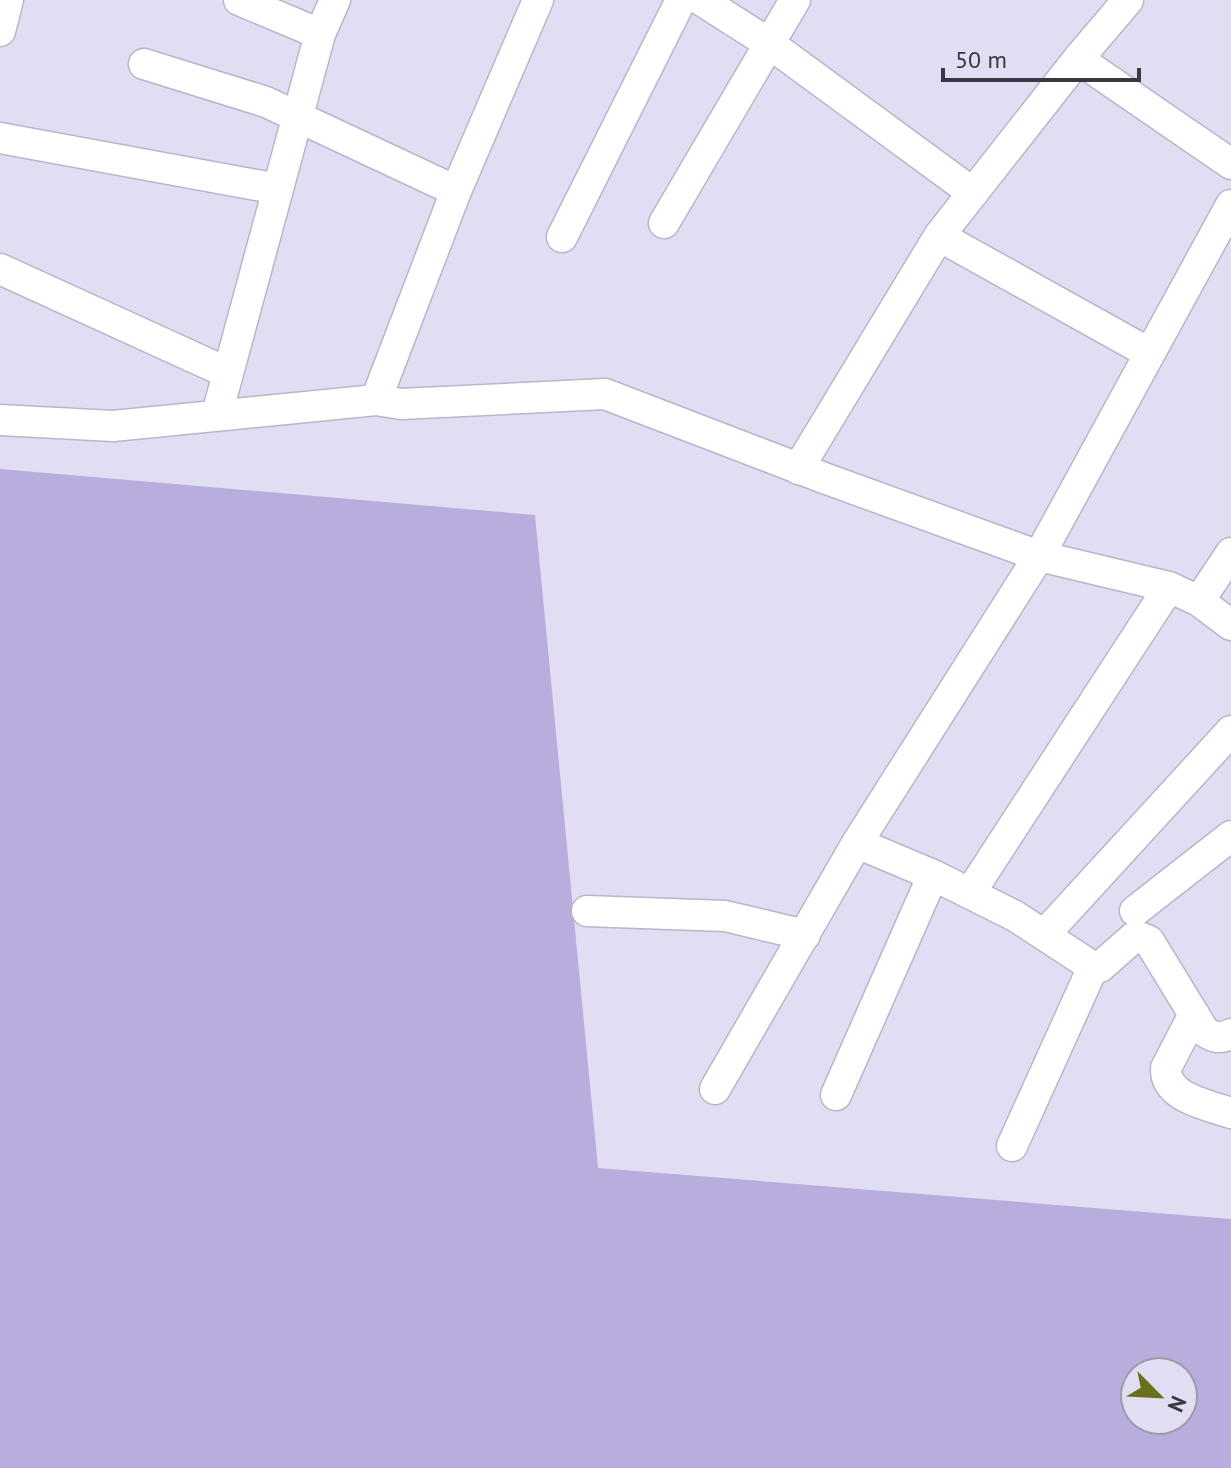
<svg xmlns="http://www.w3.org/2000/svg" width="1231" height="1468" font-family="'PT Sans',sans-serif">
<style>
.green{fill:#b8addc;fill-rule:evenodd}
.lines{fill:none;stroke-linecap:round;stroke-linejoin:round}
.street-casing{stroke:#bab5ca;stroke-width:33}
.street{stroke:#fff;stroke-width:30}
</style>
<rect width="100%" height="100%" fill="#e1ddf2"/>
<path class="green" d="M0,469L535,515L598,1168L1231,1219V1468H0ZM1135,1372H1183V1420H1135Z"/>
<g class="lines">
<g class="street-casing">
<path id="street" d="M239,0L320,34
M701,0L770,44L973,193
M0,31L8,0
M1078,59L1231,164
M144,64L266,102L456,191
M0,138L278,189
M664,223L795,0
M939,236L1149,353
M562,237L681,0
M0,269L228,373
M376,400L456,191L538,0
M217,414L320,34L335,0
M0,420L113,426L376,400L401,404L605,394L824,478L1039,556L1231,205
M798,469L939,236L1078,59L1128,0
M1199,601L1231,553
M857,843L933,875L1015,916L1093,967H1100L1133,938H1142L1149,941L1204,1031C1214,1038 1220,1039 1231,1034
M970,893L1169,587
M587,911L725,916L805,935
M1135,911L1231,836
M1044,935L1231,731
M1194,1014L1166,1068C1165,1098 1208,1105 1231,1113
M715,1089L857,843L1039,556L1169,587L1199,601L1231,625
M836,1095L933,875
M1012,1146L1093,967"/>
</g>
<use href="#street" class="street"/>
</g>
<g transform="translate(1159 1396) rotate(114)"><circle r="38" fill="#e1ddf2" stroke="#9e9bab" stroke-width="2"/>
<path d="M0-6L14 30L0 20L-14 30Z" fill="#68711a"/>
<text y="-12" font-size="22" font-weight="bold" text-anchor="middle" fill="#393840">N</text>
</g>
<path d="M943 68v12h196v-12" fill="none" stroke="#393840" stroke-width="4"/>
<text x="955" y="68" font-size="24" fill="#393840" stroke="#e1ddf2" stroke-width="6" paint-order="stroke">50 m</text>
</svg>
